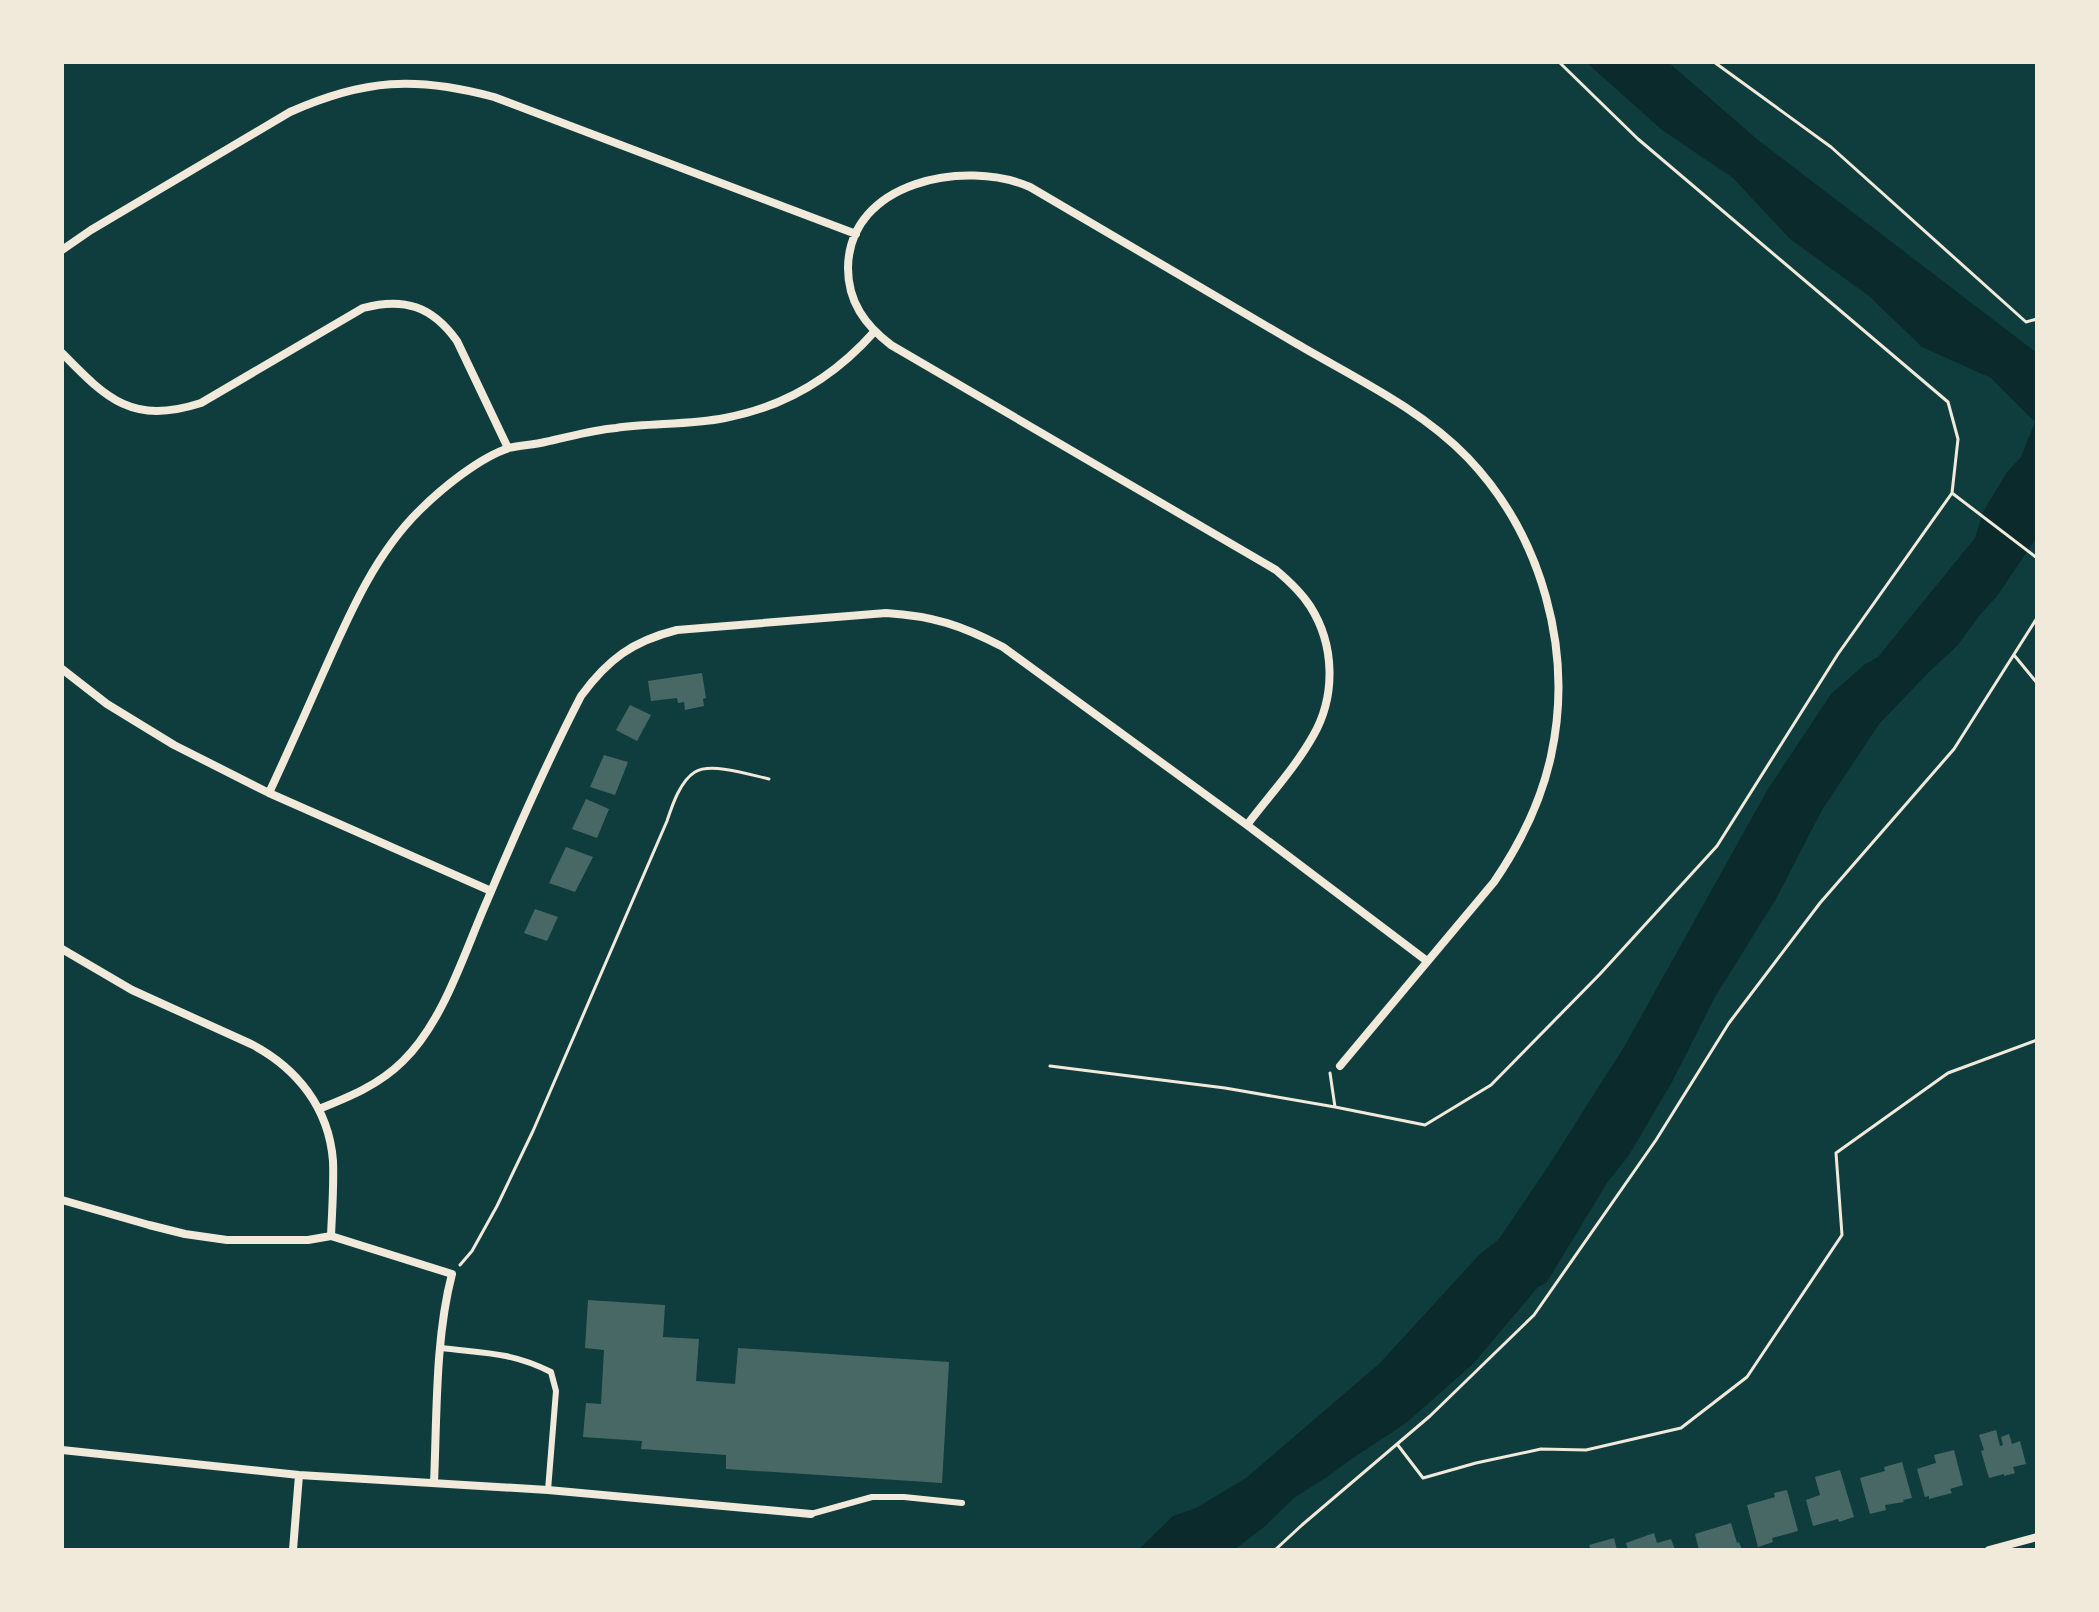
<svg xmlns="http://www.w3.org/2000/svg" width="2099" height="1612" font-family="'Source Serif 4',serif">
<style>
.water{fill:#0a2a2b}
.building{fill:#486865}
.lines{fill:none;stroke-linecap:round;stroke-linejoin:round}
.path{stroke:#f1e9da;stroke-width:3}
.service{stroke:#f1e9da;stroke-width:6}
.minor{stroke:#f1e9da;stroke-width:8}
</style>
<rect width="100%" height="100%" fill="#0f3d3e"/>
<path class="water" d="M1586,62H1668L1758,140L2037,353V537L1997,596L1979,616L1957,646L1931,670L1879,724L1822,810L1776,899L1715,997L1672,1082L1629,1155L1607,1183L1547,1282L1538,1287L1473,1364L1406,1423L1350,1460L1327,1477L1294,1498L1264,1527L1234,1550H1138L1173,1516L1196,1508L1246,1478L1380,1363L1479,1255L1499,1239L1549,1165L1624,1047L1768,789L1831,694L1864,665L1878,657L1975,538L1983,512L2007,472L2021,457L2035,422L1991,378L1922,347L1869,296L1790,239L1733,178L1662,130Z"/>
<path class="building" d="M702,673L706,698L703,699L704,706L685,710L684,702L678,703L677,698L651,701L648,681Z
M630,705L651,715L637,741L616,730Z
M604,755L628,762L615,795L590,787Z
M586,799L609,809L597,838L572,829Z
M566,847L593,857L575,892L549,883Z
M535,909L558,917L547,941L524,933Z
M588,1300L665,1305L663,1337L699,1339L696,1381L735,1384L738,1348L949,1362L942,1483L726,1469V1455L641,1449L642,1441L583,1437L586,1403L601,1404L604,1350L585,1348Z
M1996,1430L2000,1446L2003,1445L2001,1437L2009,1434L2012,1444L2020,1441L2026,1464L2013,1467L2015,1473L2004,1476V1474L1989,1478L1981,1451L1984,1450L1979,1435Z
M1954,1450L1963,1485L1950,1489L1952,1493L1929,1499V1496L1925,1497L1917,1469L1936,1463L1934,1455Z
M1902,1462L1912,1498L1903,1500L1904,1502L1885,1505L1886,1510L1870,1514L1860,1478L1885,1471L1884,1467Z
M1840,1470L1854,1517L1839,1522L1838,1519L1813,1526L1806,1500L1820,1495L1815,1477Z
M1787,1490L1798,1531L1772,1538L1773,1542L1758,1547L1747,1505L1775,1497L1774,1493Z
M1731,1523L1737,1543L1739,1542L1742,1550H1699L1695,1534Z
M1654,1533L1657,1543L1671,1539L1675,1550H1628L1626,1543Z
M1614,1538L1617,1550H1591L1589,1545Z"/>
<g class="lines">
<path class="path" d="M1559,62L1638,139L1948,402L1958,439L1952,493L2037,558
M1714,62L1831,147L2026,322L2037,319
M2014,655L2037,683
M1050,1066L1225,1088L1335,1107
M1330,1073L1335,1107L1425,1125L1491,1085L1600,974L1717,846L1838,654L1952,493
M460,1265L472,1251L497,1206L533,1131L667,821C672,806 680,781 695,772C711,762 751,775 769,779
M1397,1444L1423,1478L1476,1463L1541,1449L1586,1450L1681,1428L1747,1377L1842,1235L1836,1153L1948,1073L2037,1040
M1275,1550L1302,1525L1430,1416L1534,1315L1656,1140L1729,1023L1820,903L1954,749L2037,618"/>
<path class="service" d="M441,1348C483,1353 512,1352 551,1372L556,1391L548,1490
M811,1514L872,1497H904L962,1503"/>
<path class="minor" d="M62,250L91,230L290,112C364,79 416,76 494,97L856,234
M62,353C107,399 132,425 201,403L363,308C404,297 432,306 457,341L508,448
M62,669L107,704L174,745L269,793L491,891
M269,793C288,752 306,712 324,671C349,615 375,554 420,510C441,489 480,457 509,448C520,445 533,445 545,442C569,437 592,430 616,428C652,423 689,425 725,418C784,407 834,377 874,332
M1247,825C1269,796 1295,768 1313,736C1336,696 1335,645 1310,606C1301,592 1289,581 1276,570L891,345C865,325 848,302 848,268C849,181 965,159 1030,187C1119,239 1208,292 1297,344C1355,378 1421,409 1468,458C1542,536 1574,651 1551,756C1541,802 1520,844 1494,882L1340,1066
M62,949L132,990L251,1044C297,1068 329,1108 333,1161C334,1186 332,1212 331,1236
M319,1109C349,1097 379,1085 403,1061C444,1021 464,953 487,901C516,832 547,762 581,696C608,659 633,641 677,630L886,613C933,616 961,625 1003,647L1247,825L1427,961
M62,1200L149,1225L185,1234L227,1240H308L331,1236L452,1274C435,1339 437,1416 434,1483
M62,1450L299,1475L548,1490L811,1514
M293,1550L299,1475
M1989,1550L2037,1537"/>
</g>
<rect width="2099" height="1612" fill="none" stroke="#f1e9da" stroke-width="128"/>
</svg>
